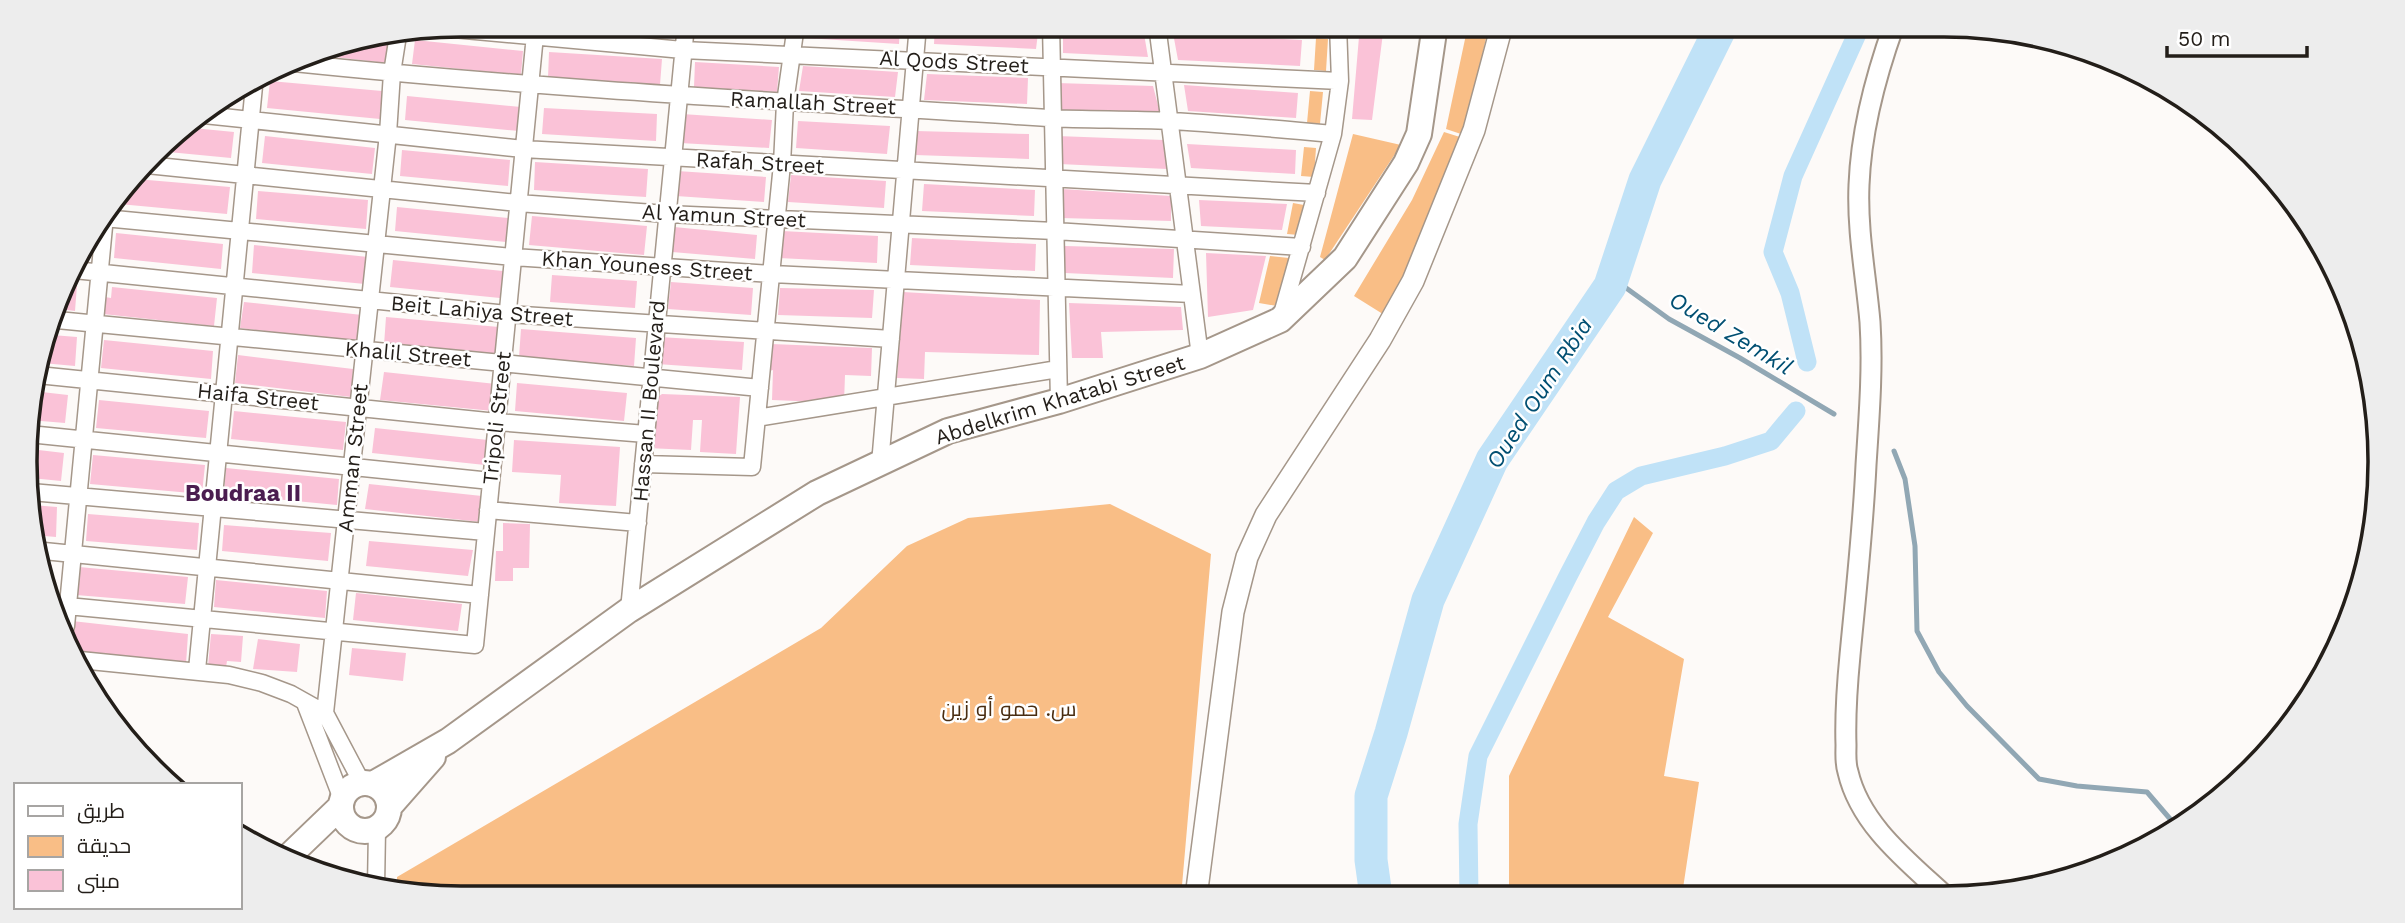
<svg xmlns="http://www.w3.org/2000/svg" width="2405" height="923" font-family="'Work Sans',Cairo,sans-serif">
<style>
.green{fill:#f9be86}
.lines{fill:none;stroke-linecap:round;stroke-linejoin:round}
.stream{stroke:#91a7b4;stroke-width:5}
.canal{stroke:#c0e2f7;stroke-width:19}
.river{stroke:#c0e2f7;stroke-width:33}
.building{fill:#fac2d7}
.minor-casing{stroke:#a5978a;stroke-width:19}
.tertiary-casing{stroke:#a5978a;stroke-width:23}
.secondary-casing{stroke:#a5978a;stroke-width:24}
.primary-casing{stroke:#a5978a;stroke-width:28}
.minor{stroke:#fff;stroke-width:16}
.tertiary{stroke:#fff;stroke-width:19}
.secondary{stroke:#fff;stroke-width:21}
.primary{stroke:#fff;stroke-width:24}
.labels{text-anchor:middle;stroke-width:5;stroke-linejoin:round;paint-order:stroke}
.street-label{font-size:21px;fill:#231e19;stroke:#fff}
.park-label{font-size:21px;fill:#492d11;stroke:#fff}
.water-label{font-size:23px;font-style:italic;fill:#014f72;stroke:#fff}
.neighbourhood-label{font-size:23px;font-weight:bold;fill:#4b1d50;stroke:#fff}
.rim{fill:none;stroke:#231e19;stroke-width:3.5}
</style>
<rect width="100%" height="100%" fill="#fdfaf8"/>
<path class="green" d="M1468,25H1489L1464,135L1446,129Z
M1316,38L1328,39L1326,71L1314,70Z
M1310,91L1323,92L1320,124L1307,123Z
M1444,132L1463,138L1386,316L1354,296L1412,200Z
M1353,134L1401,145L1325,260L1320,257Z
M1304,147L1316,148L1314,177L1301,176Z
M1293,203L1304,205L1299,235L1287,234Z
M1270,256L1289,258L1277,306L1259,303Z
M1110,504L1211,554L1181,897L462,898L397,890V877L821,628L907,546L968,518Z
M1634,517L1653,533L1608,617L1684,659L1664,776L1699,782L1682,895L1509,896V776Z"/>
<g class="lines">
<path class="stream" d="M1610,286L1622,285L1669,319L1740,358L1834,414
M1894,451L1905,479L1915,546L1917,631L1939,672L1967,706L2039,779L2077,786L2147,792L2177,827"/>
<path class="canal" d="M1807,362L1790,293L1773,252L1793,176L1861,25
M1469,896L1468,824L1478,756L1568,576L1596,522L1616,491L1641,476L1725,456L1771,441L1796,411"/>
<path class="river" d="M1376,896L1371,860V796L1391,733L1428,600L1492,460L1610,286L1645,180L1722,25"/>
</g>
<path class="building" d="M605,25H665L664,31L605,27Z
M694,25H781V35L694,30Z
M807,25H900L899,44L806,38Z
M935,25H1039L1036,49L934,44Z
M1063,25L1143,28L1148,57L1063,53Z
M1360,25H1384L1372,120L1352,119Z
M1173,33L1302,40L1300,66L1178,60Z
M389,37L386,63L309,54L321,48Z
M415,40L523,51L521,75L412,64Z
M549,52L662,59L660,85L548,78Z
M695,62L779,67L777,92L694,87Z
M803,66L898,72L895,97L799,91Z
M927,74L1028,78L1027,104L924,100Z
M270,81L382,91L380,119L267,108Z
M1057,83L1153,86L1160,113L1058,110Z
M1184,85L1298,93L1296,118L1188,111Z
M407,96L521,107L519,131L405,120Z
M544,108L657,114L656,141L542,134Z
M682,114L772,120L769,148L680,143Z
M798,121L890,126L887,154L796,148Z
M183,127L234,132L231,158L158,151L174,133Z
M916,131L1029,134V159L915,155Z
M265,136L375,148L372,174L262,163Z
M1057,136L1164,140L1167,169L1059,164Z
M1187,144L1296,150L1295,174L1191,168Z
M402,150L510,160L508,186L400,176Z
M535,162L648,169L646,197L534,190Z
M677,171L766,177L764,202L676,196Z
M791,175L886,181L884,208L788,202Z
M136,179L230,187L227,214L119,204V199Z
M924,184L1035,190L1034,216L922,211Z
M1062,189L1171,196V221L1061,218Z
M258,191L368,200L366,229L256,219Z
M1199,200L1287,204L1282,230L1201,226Z
M397,207L508,218L506,242L395,231Z
M532,216L647,226L644,255L529,245Z
M674,227L757,235L755,259L672,252Z
M782,231L878,236L877,263L779,258Z
M116,233L223,244L221,269L114,258Z
M912,238L1036,244L1035,271L910,265Z
M254,245L368,257L365,284L252,273Z
M1065,246L1174,249L1173,278L1065,273Z
M1206,253L1266,256L1253,310L1208,317Z
M393,260L503,271L500,298L390,287Z
M552,275L637,281L635,308L550,302Z
M671,282L753,288L751,315L668,309Z
M69,284L77,285L75,311L60,309Z
M112,287L217,298L214,326L103,314L105,297L111,298Z
M780,288L874,290L872,318L778,315Z
M903,292L1040,300L1039,355L925,352L924,379L897,378Z
M244,302L362,315L359,342L240,328Z
M1069,303L1181,307L1183,330L1101,332L1103,358H1072Z
M386,317L499,327L496,355L384,345Z
M521,329L636,338L634,366L519,357Z
M52,335L77,337L75,366L42,363Z
M659,337L744,342L742,370L657,364Z
M104,340L213,351L211,379L101,368Z
M771,344L872,348L871,376L845,375L844,403L772,400L773,370L769,371Z
M238,355L353,369L351,397L235,383Z
M384,372L496,384L493,411L380,400Z
M517,383L627,393L624,421L515,411Z
M33,391L68,395L65,423L29,420L28,404Z
M662,394L740,397L736,454L700,452L702,420H693L691,450L647,448L653,400Z
M99,400L209,411L206,438L96,428Z
M234,411L346,422L343,450L231,439Z
M375,428L488,440L485,465L372,453Z
M514,440L620,447L616,506L559,503L561,475L512,472Z
M30,449L64,453L61,481L31,478Z
M93,455L205,465L202,494L90,484Z
M226,468L339,479L337,505L224,494Z
M369,484L482,496L480,522L365,509Z
M32,505L57,507L56,537L33,535Z
M88,514L199,523L197,550L86,541Z
M503,523L530,524L529,568H513V581H495L496,551H503Z
M224,525L331,533L328,561L222,551Z
M369,541L473,550L468,576L366,566Z
M40,564L52,565L49,587Z
M79,567L188,577L185,604L76,595Z
M216,580L327,591L325,618L214,607Z
M356,593L462,604L458,631L353,620Z
M72,621L188,634L186,664L81,654V651H76L70,638Z
M211,634L243,636L241,662L227,661L226,667L208,666Z
M258,639L300,644L297,672L253,669Z
M352,648L406,653L403,681L349,675Z"/>
<g class="lines">
<g class="minor-casing">
<path id="minor" d="M1051,25L1059,401
M1157,25L1200,356
M443,28L683,50L1340,81
M294,63C545,89 796,102 1048,118C1089,120 1129,119 1170,121C1224,124 1279,129 1333,134
M204,115L523,149L1317,193
M147,165L518,203L667,214L1055,231L1302,247
M104,218L513,257L772,274L1192,294
M74,270L507,314L891,339
M1282,314L1333,134L1340,81L1338,25
M57,320L760,388
M38,375L497,422L646,434
M757,418L1058,369
M29,434L491,481
M643,464L752,467L782,164L785,103L796,25
M880,464L918,25
M31,492L486,532
M488,510L638,523
M34,550L480,595
M57,605L475,645L536,25
M629,610L686,25
M66,626L105,216
M80,660L229,675L262,683L291,694L325,713L362,783
M197,670L254,86
M305,703L342,799
M325,713L388,134L392,73L398,35
M376,887L377,829"/>
</g>
<g class="tertiary-casing">
<path id="tertiary" d="M1894,25C1876,75 1861,131 1859,185C1857,231 1866,276 1870,322C1873,369 1869,418 1866,465C1863,529 1856,592 1850,655C1847,686 1845,715 1846,745C1846,754 1845,763 1848,772C1860,824 1906,860 1944,895"/>
</g>
<g class="secondary-casing">
<path id="secondary" d="M1196,897L1233,612L1247,557L1266,515L1380,340L1413,281L1474,130L1502,25"/>
</g>
<g class="primary-casing">
<path id="primary" d="M341 807a24 24 0 1 1 48 0a24 24 0 1 1-48 0Z
M373,784L448,741L629,610L817,493L948,431L1059,401L1200,356L1280,320L1345,258L1406,163L1419,134L1435,25
M389,807L433,757
M290,855L340,807"/>
</g>
<use href="#minor" class="minor"/>
<use href="#tertiary" class="tertiary"/>
<use href="#secondary" class="secondary"/>
<use href="#primary" class="primary"/>
</g>
<g class="labels">
<g class="street-label">
<text transform="translate(954 62) rotate(3)" y="7">Al Qods Street</text>
<text transform="translate(813 103) rotate(3)" y="7">Ramallah Street</text>
<text transform="translate(760 163) rotate(3)" y="7">Rafah Street</text>
<text transform="translate(724 216) rotate(3)" y="7">Al Yamun Street</text>
<text transform="translate(647 266) rotate(4)" y="7">Khan Youness Street</text>
<text transform="translate(482 311) rotate(5)" y="7">Beit Lahiya Street</text>
<text transform="translate(408 354) rotate(5)" y="7">Khalil Street</text>
<text transform="translate(258 397) rotate(6)" y="7">Haifa Street</text>
<text transform="translate(1060 400) rotate(-17)" y="7">Abdelkrim Khatabi Street</text>
<text transform="translate(649 401) rotate(-85)" y="7">Hassan II Boulevard</text>
<text transform="translate(497 418) rotate(-84)" y="7">Tripoli Street</text>
<text transform="translate(353 458) rotate(-84)" y="7">Amman Street</text>
</g>
<g class="park-label">
<text x="1009" y="716">س. حمو أو زين</text>
</g>
<g class="water-label">
<text transform="translate(1731 333) rotate(31)" y="8">Oued Zemkil</text>
<text transform="translate(1539 393) rotate(-57)" y="8">Oued Oum Rbia</text>
</g>
<g class="neighbourhood-label">
<text x="243" y="501">Boudraa II</text>
</g>
</g>
<path d="M0 0H2405V923H0ZM461 37H1944A424 424 0 0 1 2368 461V462A424 424 0 0 1 1944 886H461A424 424 0 0 1 37 462V461A424 424 0 0 1 461 37Z" fill="#ededed" fill-rule="evenodd"/>
<path class="rim" d="M461 37H1944A424 424 0 0 1 2368 461V462A424 424 0 0 1 1944 886H461A424 424 0 0 1 37 462V461A424 424 0 0 1 461 37Z"/>
<rect x="14" y="783" width="228" height="126" fill="#ffffff" stroke="#a7a5a3" stroke-width="2"/>
<rect x="28" y="806" width="35" height="10" fill="#ffffff" stroke="#a7a5a3" stroke-width="2"/>
<text x="77" y="818" font-size="21" fill="#231e19">طريق</text>
<rect x="28" y="836" width="35" height="21" fill="#f9be86" stroke="#a7a5a3" stroke-width="2"/>
<text x="77" y="853" font-size="21" fill="#231e19">حديقة</text>
<rect x="28" y="870" width="35" height="21" fill="#fac2d7" stroke="#a7a5a3" stroke-width="2"/>
<text x="77" y="888" font-size="21" fill="#231e19">مبنى</text>
<path d="M2167 46v10h140v-10" fill="none" stroke="#231e19" stroke-width="3.5"/>
<text x="2178" y="46" font-size="21" fill="#231e19" stroke="#ffffff" stroke-width="5" paint-order="stroke">50 m</text>
</svg>
